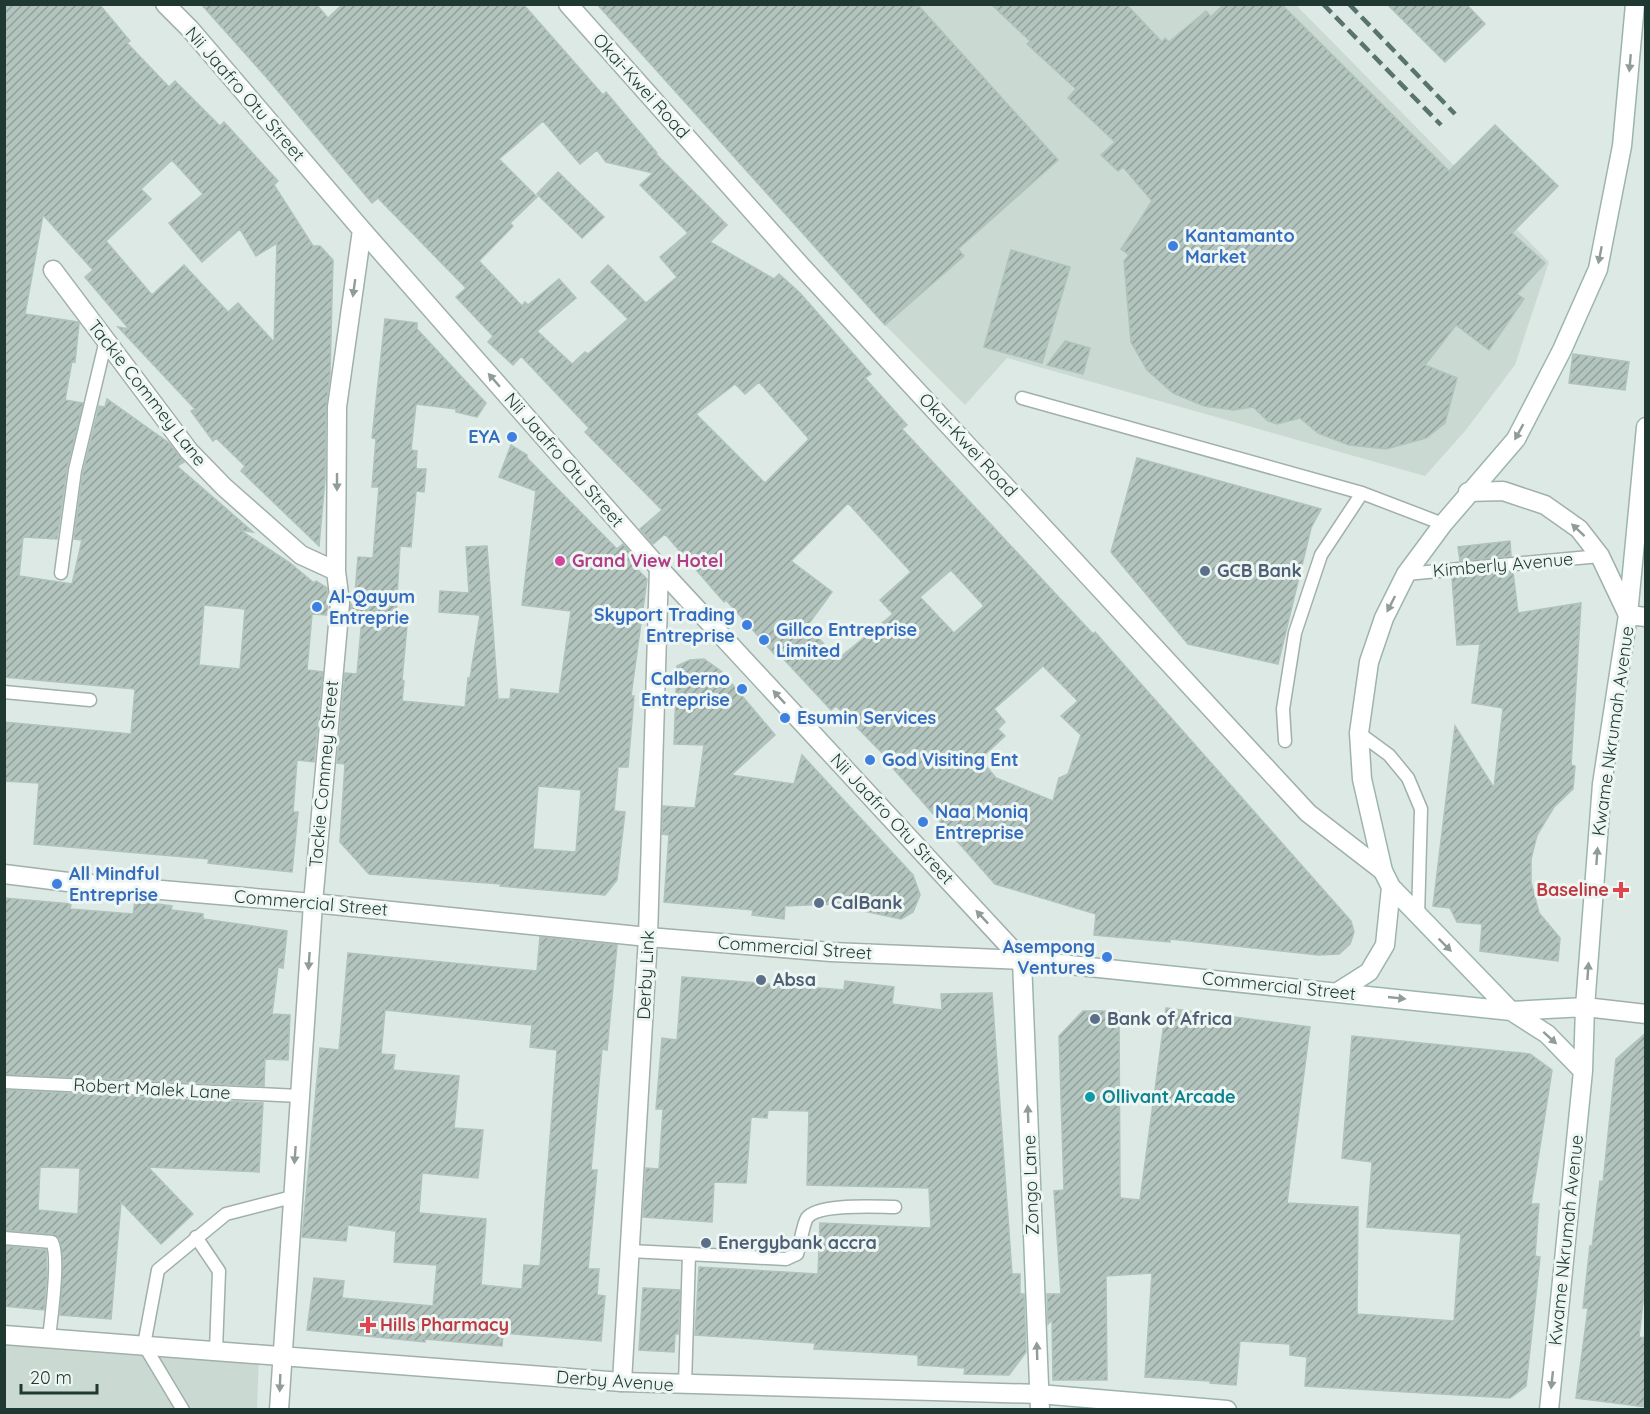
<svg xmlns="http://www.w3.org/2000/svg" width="1650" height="1414" font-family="Quicksand,sans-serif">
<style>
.built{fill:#cbd9d3}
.building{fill:url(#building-hatch);stroke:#afc2bb;stroke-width:1.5;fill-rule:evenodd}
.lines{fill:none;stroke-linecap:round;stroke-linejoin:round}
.service-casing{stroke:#a0b0ab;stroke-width:15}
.minor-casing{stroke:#a0b0ab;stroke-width:21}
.tertiary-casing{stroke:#a0b0ab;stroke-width:21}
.secondary-casing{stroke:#9cb5ac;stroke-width:21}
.service{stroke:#fff;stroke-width:12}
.minor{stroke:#fff;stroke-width:18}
.tertiary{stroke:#fff;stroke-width:18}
.secondary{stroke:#fff;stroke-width:18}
.rail{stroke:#58746d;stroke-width:4.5;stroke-dasharray:12 6;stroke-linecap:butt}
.oneway{fill:#8f9c98}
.shop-dot{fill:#3f7fe0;stroke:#edf6f2;stroke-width:2}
.hotel-dot{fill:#d1479c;stroke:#edf6f2;stroke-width:2}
.service-dot{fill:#5c6f8a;stroke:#edf6f2;stroke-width:2}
.health-dot{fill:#e0444e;stroke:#edf6f2;stroke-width:2}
.culture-dot{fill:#0f9aa8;stroke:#edf6f2;stroke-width:2}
.labels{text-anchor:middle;stroke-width:6;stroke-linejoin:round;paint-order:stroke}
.street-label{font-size:18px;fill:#1f3832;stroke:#edf6f2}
.shop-label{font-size:18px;font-weight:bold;fill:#366cbe;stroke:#edf6f2;text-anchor:start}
.hotel-label{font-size:18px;font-weight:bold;fill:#b23c85;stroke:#edf6f2;text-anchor:start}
.service-label{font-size:18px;font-weight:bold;fill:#4e5e75;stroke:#edf6f2;text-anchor:start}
.health-label{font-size:18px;font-weight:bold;fill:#be3a42;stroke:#edf6f2;text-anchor:end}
.culture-label{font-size:18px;font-weight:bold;fill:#0d838f;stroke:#edf6f2;text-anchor:start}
</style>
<defs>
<pattern id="building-hatch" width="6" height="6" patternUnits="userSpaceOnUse" patternTransform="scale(1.5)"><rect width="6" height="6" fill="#b2c4bd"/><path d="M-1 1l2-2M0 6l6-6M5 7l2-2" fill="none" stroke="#90a09a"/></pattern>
</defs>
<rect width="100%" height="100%" fill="#dde9e4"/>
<path class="built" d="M597,5H1296L1549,262L1515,365L1465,431L1425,476L1007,358L965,405L885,325Z
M4,1336L259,1356L257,1409H5Z"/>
<path class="building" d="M4,4H99L130,41L127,43L169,87L175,81L220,126L224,122L278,181L274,185L313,246H320L333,260L330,375L326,407L325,479L319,546L241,471L245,466L216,438L213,441L191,411L195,409L118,327L129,329L85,277L93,270L43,215L25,314L78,322L79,324L75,362L72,361L65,400L83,403L67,468L57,539L23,537L19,576L72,584L82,540L74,539L83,472L99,406L105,407L107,399L169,443L184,462L177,466L253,532L240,530L290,563L314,583L316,581L327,588L328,615L312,614L307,670L323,672L314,762L297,760L293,812H298L292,872L208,863L209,859L34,844L39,783L4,781V722L131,734L135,689L4,677ZM172,160L203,194L169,223L202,262L240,229L256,256L277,243L274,342L238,303L228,312L184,265L152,295L106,241L151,199L141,189ZM204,605L245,609L240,669L199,665Z
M201,4H316L328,18L343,4H523L603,95L606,92L657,153L656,154L727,225L710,242L774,279L779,274L800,293L871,374L865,378L907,425L902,429L1093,634L1095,632L1351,921L1354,932L1350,944L1339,954L1319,955L1170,939V942L1094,935L1096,914L995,884L891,766L893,764L836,706L831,710L779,654L776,656L726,600L724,602L665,534L653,544L640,529L662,510L585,432L589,428L521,356L513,365L488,342L493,336L456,297L466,288L378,198L372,203L267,78ZM543,121L580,164L597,150L606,162L653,173L640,185L688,233L660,257L677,277L646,303L608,265L591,282L628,319L588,354L585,352L572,364L537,331L576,298L559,279L528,305L525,302L522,306L479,261L513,226L510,223L537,197L499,159ZM759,382L809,439L765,483L696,414L735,384L745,394ZM848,503L911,572L880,600L893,614L838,659L807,626L832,592L791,561ZM951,570L984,606L954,633L920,597ZM1043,666L1078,701L1061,716L1081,735L1068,774L1059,778L1053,801L996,778L980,759L1005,736L998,729L1005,722L994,709Z
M597,4H917L1058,160L958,249L964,256L885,325Z
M991,4H1126L1162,42L1165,38L1169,42L1206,11L1211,17L1224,4H1281L1449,171L1495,125L1558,186L1512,233L1545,263L1517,294L1524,299L1489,350L1456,325L1425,365L1457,378L1445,423L1426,438L1386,449L1349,445L1318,433L1300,418L1277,424L1268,421L1253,407L1233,410L1204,406L1173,393L1147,370L1131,342L1124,261L1129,255L1121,249L1152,201L1123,167L1118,171L1101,155L1115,142L1068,98L1076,89L1027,44L1030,41Z
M1387,4H1466L1485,24L1445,62Z
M558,172L604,217L582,238L537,194Z
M1011,250L1070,267L1042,363L984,347Z
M385,319L417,323V329L486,403L477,417L456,412V409L416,404L411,450L417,451L416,469H426L424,492L416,491L411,547L400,546L396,614L408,615L402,680L404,681L402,701L465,707L468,678H470L480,615L439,612L440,591L469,593L466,547L487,546L498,699H510L511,689L559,694L571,611L522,605L536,491L499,477L511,445L527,455V458L617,549L623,544L636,559L631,563L647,579L631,696H634L628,767H618L614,811L625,812L617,880L605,895L500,886L501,884L369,874L340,842L345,764L337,763L345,673L357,674L362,618L350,617L351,604L354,606L358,557L373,558L379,487H372L376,439L372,438ZM538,786L581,790L576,852L533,849Z
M1065,341L1090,348L1083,374L1047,365Z
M1573,354L1629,362L1625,390L1569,383Z
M1137,458L1321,509L1311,528L1278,664L1188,644L1111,552Z
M1510,541L1511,556L1460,561L1458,547Z
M1513,572L1518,613L1581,603L1571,765L1575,766L1573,789L1554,807L1537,835L1531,859V882L1539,913L1560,938L1558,961L1480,951L1482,924L1457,922L1450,908L1433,906L1455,726L1494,788L1503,708L1472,703L1480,644L1457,645L1452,578Z
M704,659L721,671L775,735L731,775L794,784L802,755L913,875L920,895L913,912L901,919L831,904L785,906L784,919L752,915L753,910L664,902L669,835L662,834L663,806L695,808L704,745L674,744L677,666L690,660Z
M4,898L71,904L70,909L133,914L135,901L172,906L171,910L203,914V919L287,931L283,968L278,967L272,1014L290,1015L288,1060L265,1059L264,1086L4,1074Z
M540,937L617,945L607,1050L602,1049L591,1170H597L588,1269H599L597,1295L605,1296L601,1341L503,1333L502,1346L425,1339V1342L307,1330L314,1278L344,1281L342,1298L433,1306L437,1265L394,1262L396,1231L348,1225L346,1241L302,1237L320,1048L339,1050L348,953L537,971ZM385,1010L532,1025L530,1047L557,1050L540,1266L524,1265L522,1289L481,1285L486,1219L419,1213L422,1173L478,1178L483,1130L454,1128L459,1076L393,1070L395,1055L381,1054Z
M682,977L844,990L845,981L894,987L892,1004L942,1010L941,994L992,993L1012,1274H1020V1294H1024L1026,1352L1009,1375L964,1374L965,1368L918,1365V1355L814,1349L815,1343L695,1335L699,1267L818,1274L820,1223L931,1228L929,1188L807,1185L809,1111L768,1110L767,1118L751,1117L746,1183L714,1182L712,1222L643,1217L646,1168L659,1169L663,1109H656L662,1038L677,1040Z
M1166,1008L1310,1027L1287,1203L1358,1207L1357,1314L1454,1321L1461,1234L1367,1227L1372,1162L1342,1158L1352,1036L1530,1054L1552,1070L1531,1204H1539L1535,1256L1540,1257L1526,1386L1510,1398L1305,1386L1307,1357L1290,1355V1344L1240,1341L1236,1385L1210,1383V1381L1145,1377L1152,1273L1106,1276L1107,1380H1053L1052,1319L1048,1324L1047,1294H1061L1054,1191L1064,1190L1059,1036L1083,1011H1119L1120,1198L1140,1200Z
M1646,1033V1276L1639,1337L1646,1338V1407L1576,1398L1588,1308H1583L1590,1246L1592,1247L1600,1181L1603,1182L1616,1059Z
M4,1090L263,1103L259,1172L148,1167L193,1214L161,1244L121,1202L111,1319L60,1315L63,1261L60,1239L53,1234L4,1230ZM40,1167L80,1168L78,1214L38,1210Z
M4,1246L46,1250L47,1274L44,1310L4,1306Z
M643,1288L680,1290L678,1334H675L674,1352L639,1350Z"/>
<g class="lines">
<g class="service-casing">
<path id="service" d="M1022,398L1362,493L1443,524
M61,573L75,470L106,340
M1406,574L1600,556
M4,692L90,700
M1359,733L1389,755L1408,778L1421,809L1418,917
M1285,741L1283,709L1295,633L1321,555L1362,493
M4,1082L299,1096
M196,1237L219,1271L216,1350
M4,1238L52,1242C60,1257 51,1319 49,1338
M630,1251L786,1259L797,1254C800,1246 803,1224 807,1218C818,1203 877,1207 895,1207
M685,1385L689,1254
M183,1410L144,1345L158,1270L226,1214L292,1197"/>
</g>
<g class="minor-casing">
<path id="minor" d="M165,4L190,29L362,230L659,568L1022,960
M568,4L802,267L1308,813L1383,871
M53,270L189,451L224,487L301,555L336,571
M1468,492L1503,491L1545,505L1579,529L1600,556L1628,615L1646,617
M1585,1007L1646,1014
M622,1382L648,937L659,568
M279,1410L313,903L340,603L336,571L337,407L362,230"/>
</g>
<g class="tertiary-casing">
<path id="tertiary" d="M4,874L68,882L313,903L648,937L831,952L1022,960
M4,1335L622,1382L1039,1394"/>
</g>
<g class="secondary-casing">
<path id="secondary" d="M1339,991L1369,972L1385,945L1391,887
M1583,1071L1547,1034L1511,1011L1391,887L1383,871L1362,779L1359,733L1369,662L1384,618L1406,574L1443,524L1516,439L1562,350L1598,269L1622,146L1635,4
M1039,1394L1227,1410
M1040,1410L1022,960L1511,1011L1585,1007
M1549,1410L1583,1071L1585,1007L1602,784L1628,615L1646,427"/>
</g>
<use href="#service" class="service"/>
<use href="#minor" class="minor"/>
<use href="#tertiary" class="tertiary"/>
<use href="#secondary" class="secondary"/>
<path class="rail" d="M1323,4L1441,125
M1349,4L1455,114"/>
</g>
<defs><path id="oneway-solid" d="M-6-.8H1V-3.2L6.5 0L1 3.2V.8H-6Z" transform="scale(1.5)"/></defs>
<g class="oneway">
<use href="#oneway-solid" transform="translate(1630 63) rotate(95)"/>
<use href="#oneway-solid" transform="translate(1600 255) rotate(101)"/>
<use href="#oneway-solid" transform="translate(354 288) rotate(98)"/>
<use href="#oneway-solid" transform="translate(494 380) rotate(-131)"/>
<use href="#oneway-solid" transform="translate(1519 432) rotate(119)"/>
<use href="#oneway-solid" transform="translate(337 482) rotate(90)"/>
<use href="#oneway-solid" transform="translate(1578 530) rotate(-137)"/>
<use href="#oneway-solid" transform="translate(1391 604) rotate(117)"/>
<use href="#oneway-solid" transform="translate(779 697) rotate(-133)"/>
<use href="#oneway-solid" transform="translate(1597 856) rotate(-86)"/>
<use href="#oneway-solid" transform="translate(982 917) rotate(-133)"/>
<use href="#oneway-solid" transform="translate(1445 945) rotate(45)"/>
<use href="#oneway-solid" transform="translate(309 961) rotate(94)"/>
<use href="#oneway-solid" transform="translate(1588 971) rotate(-86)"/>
<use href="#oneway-solid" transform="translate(1397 998) rotate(6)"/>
<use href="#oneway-solid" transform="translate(1550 1038) rotate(42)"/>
<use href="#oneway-solid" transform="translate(1028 1114) rotate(-92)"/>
<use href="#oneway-solid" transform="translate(295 1155) rotate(94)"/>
<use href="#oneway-solid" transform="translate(1037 1351) rotate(-92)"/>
<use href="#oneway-solid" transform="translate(1552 1380) rotate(96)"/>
<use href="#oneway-solid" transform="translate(280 1383) rotate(92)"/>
</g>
<g class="shop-dot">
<circle cx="1173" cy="246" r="6"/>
<circle cx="512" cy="437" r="6"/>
<circle cx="317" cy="607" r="6"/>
<circle cx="747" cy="625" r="6"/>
<circle cx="764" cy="640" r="6"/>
<circle cx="742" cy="689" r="6"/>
<circle cx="785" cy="718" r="6"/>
<circle cx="870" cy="760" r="6"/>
<circle cx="923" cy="822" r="6"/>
<circle cx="57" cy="884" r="6"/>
<circle cx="1107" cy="957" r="6"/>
</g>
<circle class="hotel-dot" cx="560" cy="561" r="6"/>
<g class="service-dot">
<circle cx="1205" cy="571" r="6"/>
<circle cx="819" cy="903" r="6"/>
<circle cx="761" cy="980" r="6"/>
<circle cx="1095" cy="1019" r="6"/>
<circle cx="706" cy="1243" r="6"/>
</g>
<g class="health-dot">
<path d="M1618 881h6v6h6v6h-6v6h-6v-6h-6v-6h6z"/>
<path d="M365 1316h6v6h6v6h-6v6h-6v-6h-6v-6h6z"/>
</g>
<circle class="culture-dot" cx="1090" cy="1097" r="6"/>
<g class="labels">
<g class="street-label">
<text transform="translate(641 86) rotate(48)" y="6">Okai-Kwei Road</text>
<text transform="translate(245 94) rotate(49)" y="6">Nii Jaafro Otu Street</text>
<text transform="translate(147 393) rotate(52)" y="6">Tackie Commey Lane</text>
<text transform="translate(968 445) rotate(47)" y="6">Okai-Kwei Road</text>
<text transform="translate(564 460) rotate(49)" y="6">Nii Jaafro Otu Street</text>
<text transform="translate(1503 565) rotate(-5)" y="6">Kimberly Avenue</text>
<text transform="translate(1613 731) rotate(-82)" y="6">Kwame Nkrumah Avenue</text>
<text transform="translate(324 774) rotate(-85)" y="6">Tackie Commey Street</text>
<text transform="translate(892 819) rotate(47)" y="6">Nii Jaafro Otu Street</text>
<text transform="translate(311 903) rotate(5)" y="6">Commercial Street</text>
<text transform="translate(795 948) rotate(4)" y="6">Commercial Street</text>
<text transform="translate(646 975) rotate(-87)" y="6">Derby Link</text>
<text transform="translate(1279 986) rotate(6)" y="6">Commercial Street</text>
<text transform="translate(152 1089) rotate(3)" y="6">Robert Malek Lane</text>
<text transform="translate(1031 1185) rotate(-92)" y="6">Zongo Lane</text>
<text transform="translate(1566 1240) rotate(-84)" y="6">Kwame Nkrumah Avenue</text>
<text transform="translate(615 1381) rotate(4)" y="6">Derby Avenue</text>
</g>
<g class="shop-label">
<text x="1185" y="242">Kantamanto<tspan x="1185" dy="21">Market</tspan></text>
<text x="500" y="443" text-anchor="end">EYA</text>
<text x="329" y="603">Al-Qayum<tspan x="329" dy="21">Entreprie</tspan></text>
<text x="735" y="621" text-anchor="end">Skyport Trading<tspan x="735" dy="21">Entreprise</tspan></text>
<text x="776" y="636">Gillco Entreprise<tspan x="776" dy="21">Limited</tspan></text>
<text x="730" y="685" text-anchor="end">Calberno<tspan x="730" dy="21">Entreprise</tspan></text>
<text x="797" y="724">Esumin Services</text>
<text x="882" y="766">God Visiting Ent</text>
<text x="935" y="818">Naa Moniq<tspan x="935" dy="21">Entreprise</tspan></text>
<text x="69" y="880">All Mindful<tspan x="69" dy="21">Entreprise</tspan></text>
<text x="1095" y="953" text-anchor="end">Asempong<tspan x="1095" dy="21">Ventures</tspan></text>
</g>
<g class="hotel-label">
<text x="572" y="567">Grand View Hotel</text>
</g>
<g class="service-label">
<text x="1217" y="577">GCB Bank</text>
<text x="831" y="909">CalBank</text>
<text x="773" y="986">Absa</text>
<text x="1107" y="1025">Bank of Africa</text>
<text x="718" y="1249">Energybank accra</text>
</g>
<g class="health-label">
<text x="1609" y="896">Baseline</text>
<text x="380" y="1331" text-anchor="start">Hills Pharmacy</text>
</g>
<g class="culture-label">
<text x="1102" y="1103">Ollivant Arcade</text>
</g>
</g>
<rect width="1650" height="1414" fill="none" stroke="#1f3832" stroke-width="12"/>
<path d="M21 1384v9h76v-9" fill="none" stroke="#1f3832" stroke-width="3"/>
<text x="30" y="1384" font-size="18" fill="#1f3832" stroke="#edf6f2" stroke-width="4.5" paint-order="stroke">20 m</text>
</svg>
